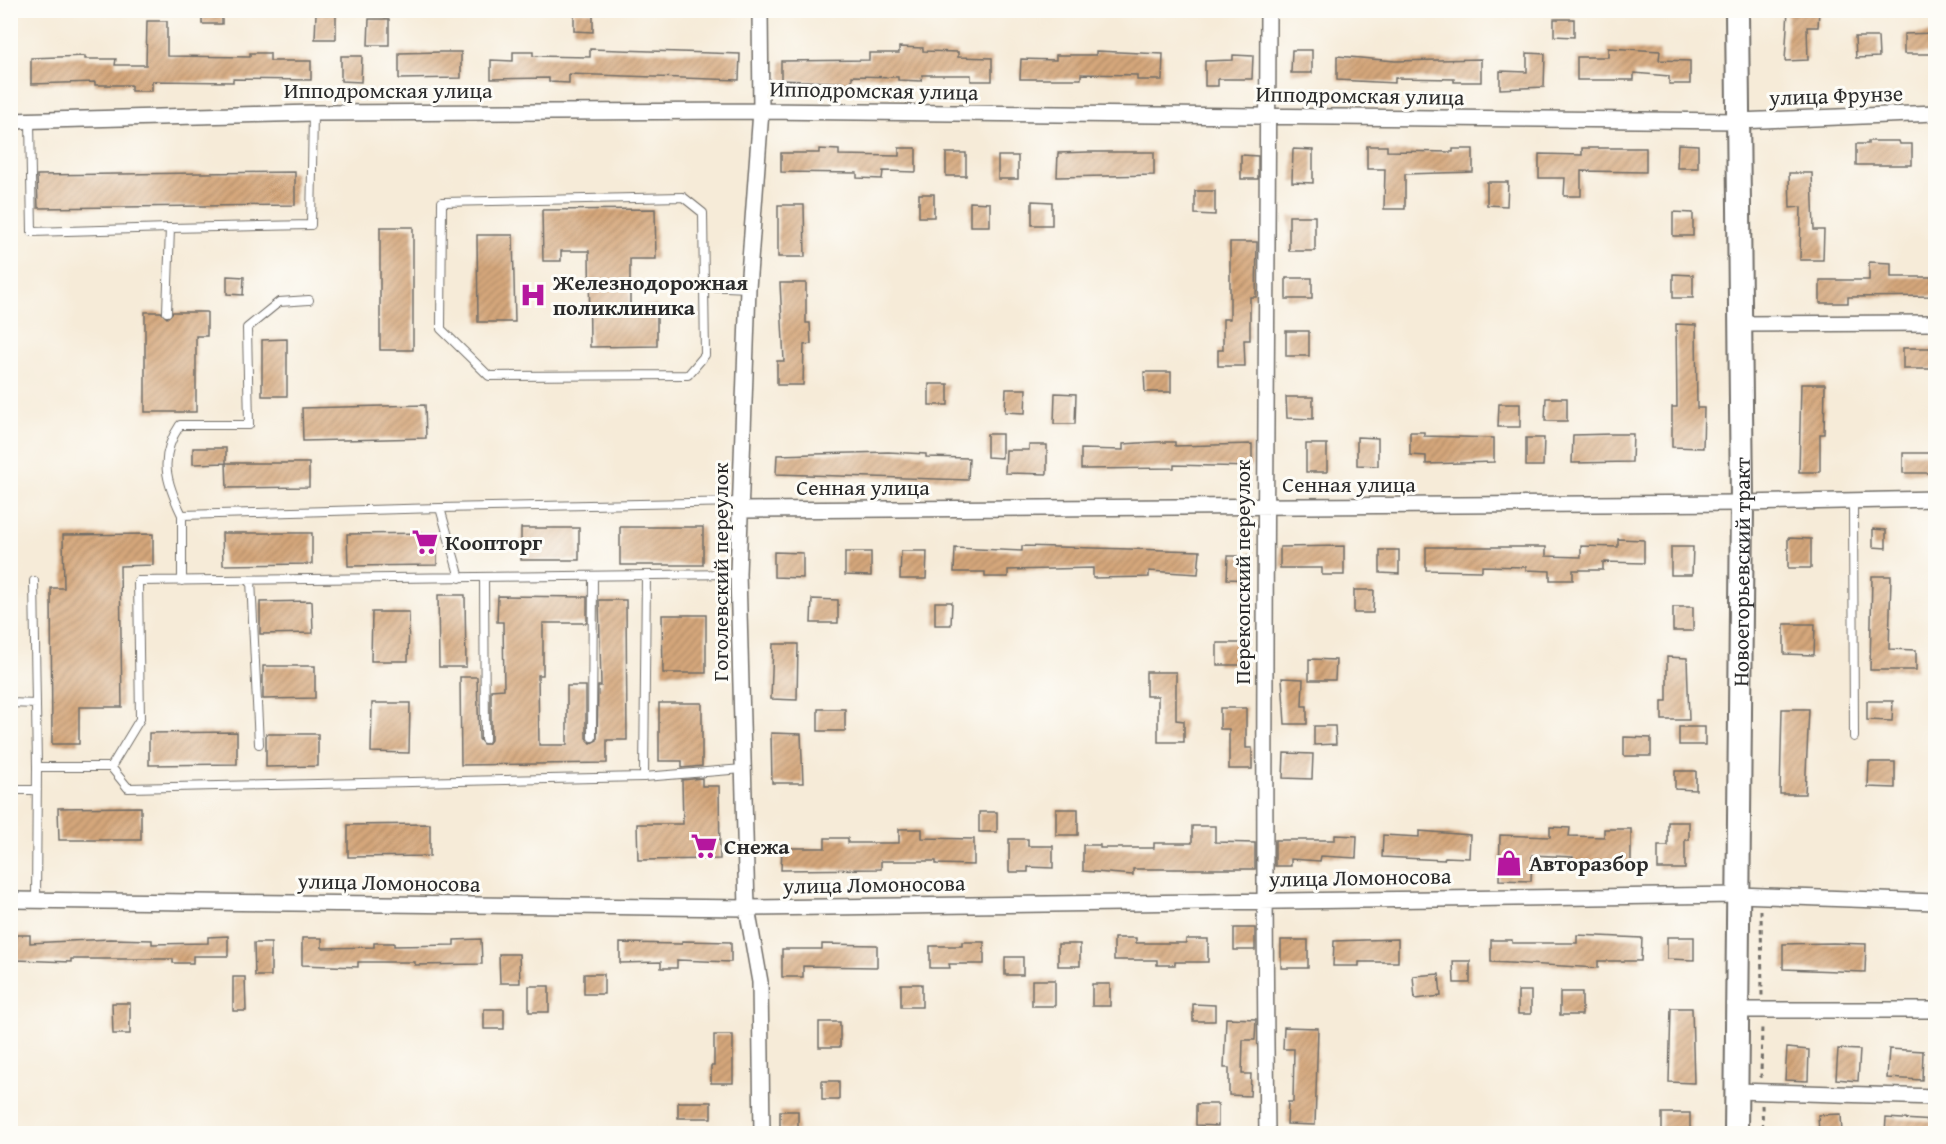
<svg xmlns="http://www.w3.org/2000/svg" width="1946" height="1144" font-family="'Gentium Book Plus',serif">
<style>
.building{fill:url(#building-hatch)}
.lines{fill:none;stroke-linecap:round;stroke-linejoin:round}
.lane-casing{stroke:#726e68;stroke-width:10}
.street-casing{stroke:#726e68;stroke-width:18}
.secondary-casing{stroke:#726e68;stroke-width:26}
.path{stroke:#726e68;stroke-width:3;stroke-dasharray:4.5 4.5;stroke-linecap:butt}
.lane{stroke:#fff;stroke-width:8}
.street{stroke:#fff;stroke-width:15}
.secondary{stroke:#fff;stroke-width:22}
.labels{text-anchor:middle;stroke-width:6;stroke-linejoin:round;paint-order:stroke}
.street-label{font-size:22px;fill:#2b2b2b;stroke:#fdfcf7}
.poi-label{font-size:22px;font-weight:bold;fill:#2b2b2b;stroke:#fdfcf7;text-anchor:start}
</style>
<defs>
<pattern id="building-hatch" width="6" height="6" patternUnits="userSpaceOnUse" patternTransform="scale(1.5)"><rect width="6" height="6" fill="#d5a77b"/><path d="M-1 1l2-2M0 6l6-6M5 7l2-2" fill="none" stroke="#ad8865"/></pattern>
</defs>
<rect width="100%" height="100%" fill="#fdfcf7"/>
<filter id="ink" filterUnits="userSpaceOnUse"><feTurbulence type="fractalNoise" baseFrequency=".0167" numOctaves="2"/><feDisplacementMap in="SourceGraphic" scale="12" xChannelSelector="R" yChannelSelector="G"/><feConvolveMatrix kernelMatrix="1 2 1 2 8 2 1 2 1" color-interpolation-filters="sRGB"/></filter>
<filter id="wash" filterUnits="userSpaceOnUse"><feTurbulence type="fractalNoise" baseFrequency=".008" numOctaves="4" result="noise"/><feDisplacementMap in="SourceGraphic" scale="24" xChannelSelector="R" yChannelSelector="G"/><feGaussianBlur stdDeviation="1.35" result="paint"/><feColorMatrix in="noise" values="0 0 0 0 0 0 0 0 0 0 0 0 0 0 0 0 0 1.4 0 .05"/><feComposite in="paint" operator="in"/></filter>
<g filter="url(#wash)">
<rect width="100%" height="100%" fill="#f6ebd8"/>
<g id="blocks">
<path class="building" d="M202,10H222V24H202Z
M1788,10H1819L1818,27H1807L1808,60L1785,61Z
M574,11L593,12V32L574,31Z
M316,13H336V39H315Z
M369,19H389V45H368Z
M1554,19H1574V37L1554,36Z
M147,21H167V56L250,57V53H270V61H311V80L233,79V82L152,81V91H131V85H95V82L31,84V58L85,56V59H116L115,65H146Z
M1935,33V54H1904V34Z
M1855,37H1878L1879,57L1856,58Z
M899,47L923,48V51L958,52V57L992,58V81H971V75H922L921,81L898,80V77L852,76V83L781,80V61L869,60V53H899Z
M1608,48L1660,51L1659,60L1690,61V84H1669V76L1634,73V80H1577V57H1608Z
M590,49L740,54L739,80L569,74V83L549,82V78L491,79V60L513,61V52H533V56L590,57Z
M1292,50H1312V73H1291Z
M1096,51L1163,54L1162,80H1137V75L1081,74V79H1020L1021,59L1056,60V55H1096Z
M441,52H461V78L399,79V53Z
M1527,53L1545,54L1544,87L1500,89V71L1527,72Z
M1233,55L1253,56L1252,79H1218V86H1205V61L1233,60Z
M341,56H362L361,82L341,81Z
M1337,56L1395,61L1481,59V82H1454V79L1395,78V83L1337,80Z
M1868,141H1899L1900,144H1912V165H1856V144H1868Z
M1678,144L1698,145V168H1677Z
M1367,146H1387V151L1453,152V149H1473V172L1405,174V209H1384L1385,169H1367Z
M899,148H916V172L883,171L882,179L857,178V173L781,172V153H819V149L839,150V155L899,156Z
M1582,148H1646V172L1581,171V196H1564L1565,178H1539V154L1582,155Z
M1293,149L1313,150V183L1292,182Z
M1088,152H1154V175L1057,177L1058,153Z
M946,153H966V176H946Z
M1241,155L1258,156V179H1241Z
M998,156H1018V179H998Z
M295,172V205L38,208L37,175Z
M1789,173H1812L1814,230H1824L1823,260H1800L1801,207L1790,208Z
M1487,182H1508L1507,206L1487,205Z
M1195,191H1215V215L1195,214Z
M919,194H934V217H919Z
M1032,201L1052,202V225H1032Z
M970,202L990,203V226H970Z
M778,205H804L805,257H778Z
M655,209L656,259H630V305H657V346L590,347L589,251H561V261H543L542,210Z
M1673,212L1693,213V236H1673Z
M1289,216H1315V251H1289Z
M380,227H413V350H380Z
M477,235H513L515,322H478Z
M1230,242H1257L1256,297H1250V340H1244L1245,366H1218V350H1223V319H1230Z
M1869,262L1891,263V277H1935V296L1848,297V303H1820V280H1869Z
M1673,274L1693,275V298H1673Z
M227,276L244,277L243,295L227,294Z
M1286,278H1312V299H1286Z
M780,283H806V323H810L811,344L804,345L803,385H777V361H784Z
M145,312H161L167,318L173,312H207V336H196V412H145Z
M1676,324L1696,325L1697,408H1704L1703,448L1672,447V407H1677Z
M1286,331H1309V356H1286Z
M287,339V396H262V340Z
M1903,348H1935V369H1903Z
M1144,372H1171V392H1145Z
M929,384H948V405H929Z
M1801,384H1825L1824,434H1820V472H1799Z
M1006,389H1026L1025,413L1005,412Z
M1055,393L1076,394L1075,424H1054Z
M1286,397H1313V419L1287,418Z
M1546,398H1567V421H1545Z
M1499,404H1520V427H1498Z
M425,405L426,438L303,441L302,408Z
M1410,432H1424V436L1494,438V462L1426,464V456L1410,455Z
M987,434H1002V458L987,457Z
M1612,434H1633L1632,462L1572,463L1573,435Z
M1357,437L1378,438V466L1357,465Z
M1526,438H1544L1543,466H1526Z
M1156,442H1175V446L1252,444V467L1174,465V468L1081,469V449L1123,450V444Z
M1306,444H1327V472H1306Z
M1029,445H1047V474L1005,473L1006,450H1029Z
M193,448H226V463L193,464Z
M888,452L926,454V457L969,458L968,480L776,474L777,455Z
M1903,453H1935V473H1903Z
M226,463H309V487L227,488Z
M620,527H703V565H620Z
M521,528H579V560H521Z
M1873,529L1886,530V548L1873,547Z
M222,533H312V564L223,565Z
M437,533V565L348,566L347,534Z
M153,534V565L120,566L122,707H79V744H52L51,588H64L63,535Z
M1788,538L1811,539V568H1788Z
M1618,539L1644,540V563L1603,562V570H1573V580H1550V571L1526,570V567L1482,566V571L1426,570V547H1546V556L1581,557V546L1618,547Z
M1022,546L1200,551L1198,574L1149,571V577L1093,578V568L1008,570V577H985V572H954L955,548L1022,551Z
M1344,546V575H1322V568H1280V547Z
M1671,547H1693L1692,575H1671Z
M1380,550H1399V574L1380,573Z
M901,551H927L926,579H900Z
M774,552L803,553V578L774,577Z
M845,552H871V576L845,575Z
M1228,556H1250V580L1227,579Z
M1872,576H1891L1889,649L1916,650V670H1870Z
M1354,590H1374L1373,613H1354Z
M438,595H465L466,667H439Z
M498,596L587,597V623H543V675H538L539,745H567V686H586V738L591,743L597,740L598,686H601L599,600H626L627,740H607V763L461,765L460,677H477L479,739L483,744H488L491,740V690L504,689L503,622H497Z
M812,599L838,600V623H811Z
M312,601L313,633L260,634V602Z
M935,602H952L951,625H935Z
M1673,607H1693V631H1673Z
M372,612H409L408,661H371Z
M662,615H706V673H663Z
M1784,624H1815L1814,655L1784,654Z
M1217,643H1244V665H1217Z
M773,644H798L797,700L771,699Z
M1667,657L1687,658L1689,720H1662V701H1667Z
M1309,659L1336,660L1335,680H1309Z
M263,666H315V698L263,699Z
M1146,672H1176V720L1184,721V742H1158V696H1146Z
M1282,678L1303,679L1302,706H1307V724H1285Z
M1867,701H1893L1892,721L1867,720Z
M372,703H410L409,753L371,752Z
M659,703H702V766L682,768V761H659Z
M1220,708H1246V748H1252V769H1229V729H1220Z
M818,709H845V731H818Z
M1782,709H1809L1805,794H1780Z
M1314,726H1335L1336,744L1314,745Z
M1679,727H1705V745H1679Z
M237,732V764L149,765V733Z
M771,733L801,734L803,783H772Z
M266,734H318V766L266,767Z
M1624,737L1651,738V756H1624Z
M1284,753L1313,754L1312,779L1283,778Z
M1869,762H1895V788L1868,787Z
M1675,771H1696V790L1675,789Z
M702,778V786H719L720,859L638,860L637,824H683L682,780Z
M141,807V840H59L58,808Z
M1056,809H1078V835H1056Z
M979,812H997V832H979Z
M1668,822H1689V840H1685V869H1658V846H1668Z
M430,824V856L348,857V825Z
M1192,826H1215V842L1255,843V869H1133V875L1083,871V845H1100V848H1154V843H1192Z
M1550,827L1570,828L1569,836L1604,837V829H1631V863L1573,866V857L1532,855L1531,881L1499,880L1500,835L1550,837Z
M899,829H922V838L974,839V865L936,864V861H881V869L781,870L782,848H825V838H848V843H899Z
M1419,831L1470,835L1469,858L1445,857L1444,860L1382,857L1383,835L1419,837Z
M1335,835L1357,836L1356,858L1321,856L1320,861L1291,859V866H1275V840H1335Z
M1009,839H1028V846H1053V868L1028,867V872H1009Z
M1234,928H1255V950H1234Z
M16,935H30V943L110,939L152,940V944L208,943V937L228,936V956H193V963H173V959H71V962L16,960Z
M1577,935L1642,938L1641,961H1598V968L1491,962V940H1512V943H1577Z
M1667,937H1694V960L1667,959Z
M302,938H322V948L374,947V943H394V946L454,945V940L481,939L482,964L415,965V962H358V967L302,965Z
M1114,938H1136V943H1186V939H1208V962H1175V965H1157V960H1114Z
M1398,939V962H1359V966H1333L1334,941Z
M1281,940H1308V968H1281Z
M682,941L731,942V962L677,960V968H661V962L620,963V943L682,944Z
M962,942H984V964H949L950,968H930V946H962Z
M254,943H271V976H255Z
M1833,943L1866,944L1865,972L1783,969V944Z
M822,944L877,945V967L803,966V977H782V949H822Z
M1058,944H1080V966H1058Z
M499,954H519L520,983H500Z
M1005,957H1023V975H1005Z
M1453,961H1470V983H1454Z
M584,974H604V994H584Z
M1439,974L1441,996L1415,999L1413,976Z
M233,977H245L246,1011H233Z
M1032,980H1055V1006H1032Z
M901,984H922V1007H901Z
M1092,984H1110V1006H1092Z
M529,986H549V1012H529Z
M1518,991H1531V1014H1518Z
M1560,992H1582V1015H1560Z
M112,1003H130V1034H113Z
M1193,1004L1215,1005V1021H1193Z
M1671,1008H1692L1694,1083L1669,1082Z
M484,1009H504V1029H484Z
M1226,1018L1256,1019L1255,1040H1243L1242,1074H1251L1250,1096L1229,1095V1068H1224Z
M819,1022H840V1047H819Z
M1284,1027L1318,1028L1315,1125L1287,1124L1288,1102H1293L1294,1049H1283Z
M714,1035H733V1083H711V1066H714Z
M1787,1048L1809,1050L1808,1081L1785,1080Z
M1838,1049L1860,1050L1858,1081L1836,1079Z
M1889,1049L1923,1051L1922,1080L1887,1078Z
M822,1081H839V1100H822Z
M678,1102H711V1118H678Z
M1196,1104H1218V1126L1196,1125Z
M780,1111H798V1131L780,1130Z
M1662,1113H1690V1134H1662Z
M1841,1114L1842,1134H1819L1818,1115Z
M1886,1118L1935,1121V1134H1885Z"/>
</g>
</g>
<g filter="url(#ink)">
<use href="#blocks" fill-opacity="0" stroke="#726e68" stroke-width="1.5"/>
<g class="lines">
<g class="lane-casing">
<path id="lane" d="M30,121L32,232L170,228
M704,286L705,355L688,375L489,376L441,329L442,202L683,197L703,213L704,286L748,288
M309,300L279,302L247,328L249,425H180C158,457 166,482 182,515L440,508L460,578
M167,312L170,228L311,225L313,113
M1853,501L1854,737
M440,508L741,502
M182,515V581
M484,577L485,739
M251,580L259,744
M34,581L37,767H111L140,719L138,581L738,574
M10,703L36,704
M592,737L593,576
M111,767L128,788L644,777L646,575
M644,777L743,769
M10,790H37
M36,900L37,767"/>
</g>
<g class="street-casing">
<path id="street" d="M760,10L761,111L748,288L738,574L747,908L760,982L762,1134
M10,121L313,113L761,111L1738,121L1936,113
M1740,324L1936,323
M742,510L1742,503L1936,499
M10,900L747,908L1738,895L1936,902
M1738,1010H1936
M1736,1091L1936,1097
M1267,1134C1262,759 1267,385 1268,10"/>
</g>
<g class="secondary-casing">
<g id="secondary">
<path id="s1" d="M1736,1134L1742,503L1737,10"/>
</g>
</g>
<path class="path" d="M1761,910L1762,997
M1761,1078L1762,1024
M1762,1105L1763,1134"/>
<use href="#lane" class="lane"/>
<use href="#street" class="street"/>
<use href="#secondary" class="secondary"/>
</g>
</g>
<defs>
<g id="hospital-bare" transform="scale(2.07)"><path d="M-5-5h3v3.5h4V-5h3V5h-3V1.5h-4V5h-3Z" fill="#b5179e" stroke="#fdfcf7" stroke-width="2.5" paint-order="stroke"/></g>
<g id="supermarket-bare" transform="scale(2.07)"><path d="M-6-5.5h2.5l.6 2H6L4.5 2H-2.5L-4.4-4H-6ZM-1.5 3.2a1.3 1.3 0 1 0 .1 0ZM3 3.2a1.3 1.3 0 1 0 .1 0Z" fill="#b5179e" stroke="#fdfcf7" stroke-width="2.5" paint-order="stroke"/></g>
<g id="shop-bare" transform="scale(2.07)"><path d="M-5-2.5h2.3a2.7 3.5 0 0 1 5.4 0H5L5.5 6h-11ZM-1.5-2.5h3a1.5 2.3 0 0 0-3 0Z" fill="#b5179e" stroke="#fdfcf7" stroke-width="2.5" paint-order="stroke"/></g>
</defs>
<g fill-rule="evenodd">
<use href="#hospital-bare" x="533" y="295"/>
<use href="#supermarket-bare" x="425" y="542"/>
<use href="#supermarket-bare" x="704" y="846"/>
<use href="#shop-bare" x="1509" y="863"/>
</g>
<g class="labels">
<g class="street-label">
<text x="388" y="98">Ипподромская улица</text>
<text transform="translate(874 90) rotate(1)" y="8">Ипподромская улица</text>
<text transform="translate(1360 95) rotate(1)" y="8">Ипподромская улица</text>
<text transform="translate(1836 95) rotate(-2)" y="8">улица Фрунзе</text>
<text x="1349" y="492">Сенная улица</text>
<text x="863" y="495">Сенная улица</text>
<text transform="translate(720 572) rotate(-90)" y="8">Гоголевский переулок</text>
<text transform="translate(1242 572) rotate(-90)" y="8">Перекопский переулок</text>
<text dy="8" stroke="none"><textPath href="#s1" startOffset="562">Новоегорьевский тракт</textPath></text>
<text transform="translate(1360 877) rotate(-1)" y="8">улица Ломоносова</text>
<text transform="translate(389 882) rotate(1)" y="8">улица Ломоносова</text>
<text transform="translate(874 884) rotate(-1)" y="8">улица Ломоносова</text>
</g>
<g class="poi-label">
<text x="553" y="290">Железнодорожная<tspan x="553" dy="25">поликлиника</tspan></text>
<text x="445" y="550">Коопторг</text>
<text x="724" y="854">Снежа</text>
<text x="1529" y="871">Авторазбор</text>
</g>
</g>
<rect width="1946" height="1144" fill="none" stroke="#fdfcf7" stroke-width="36"/>
</svg>
